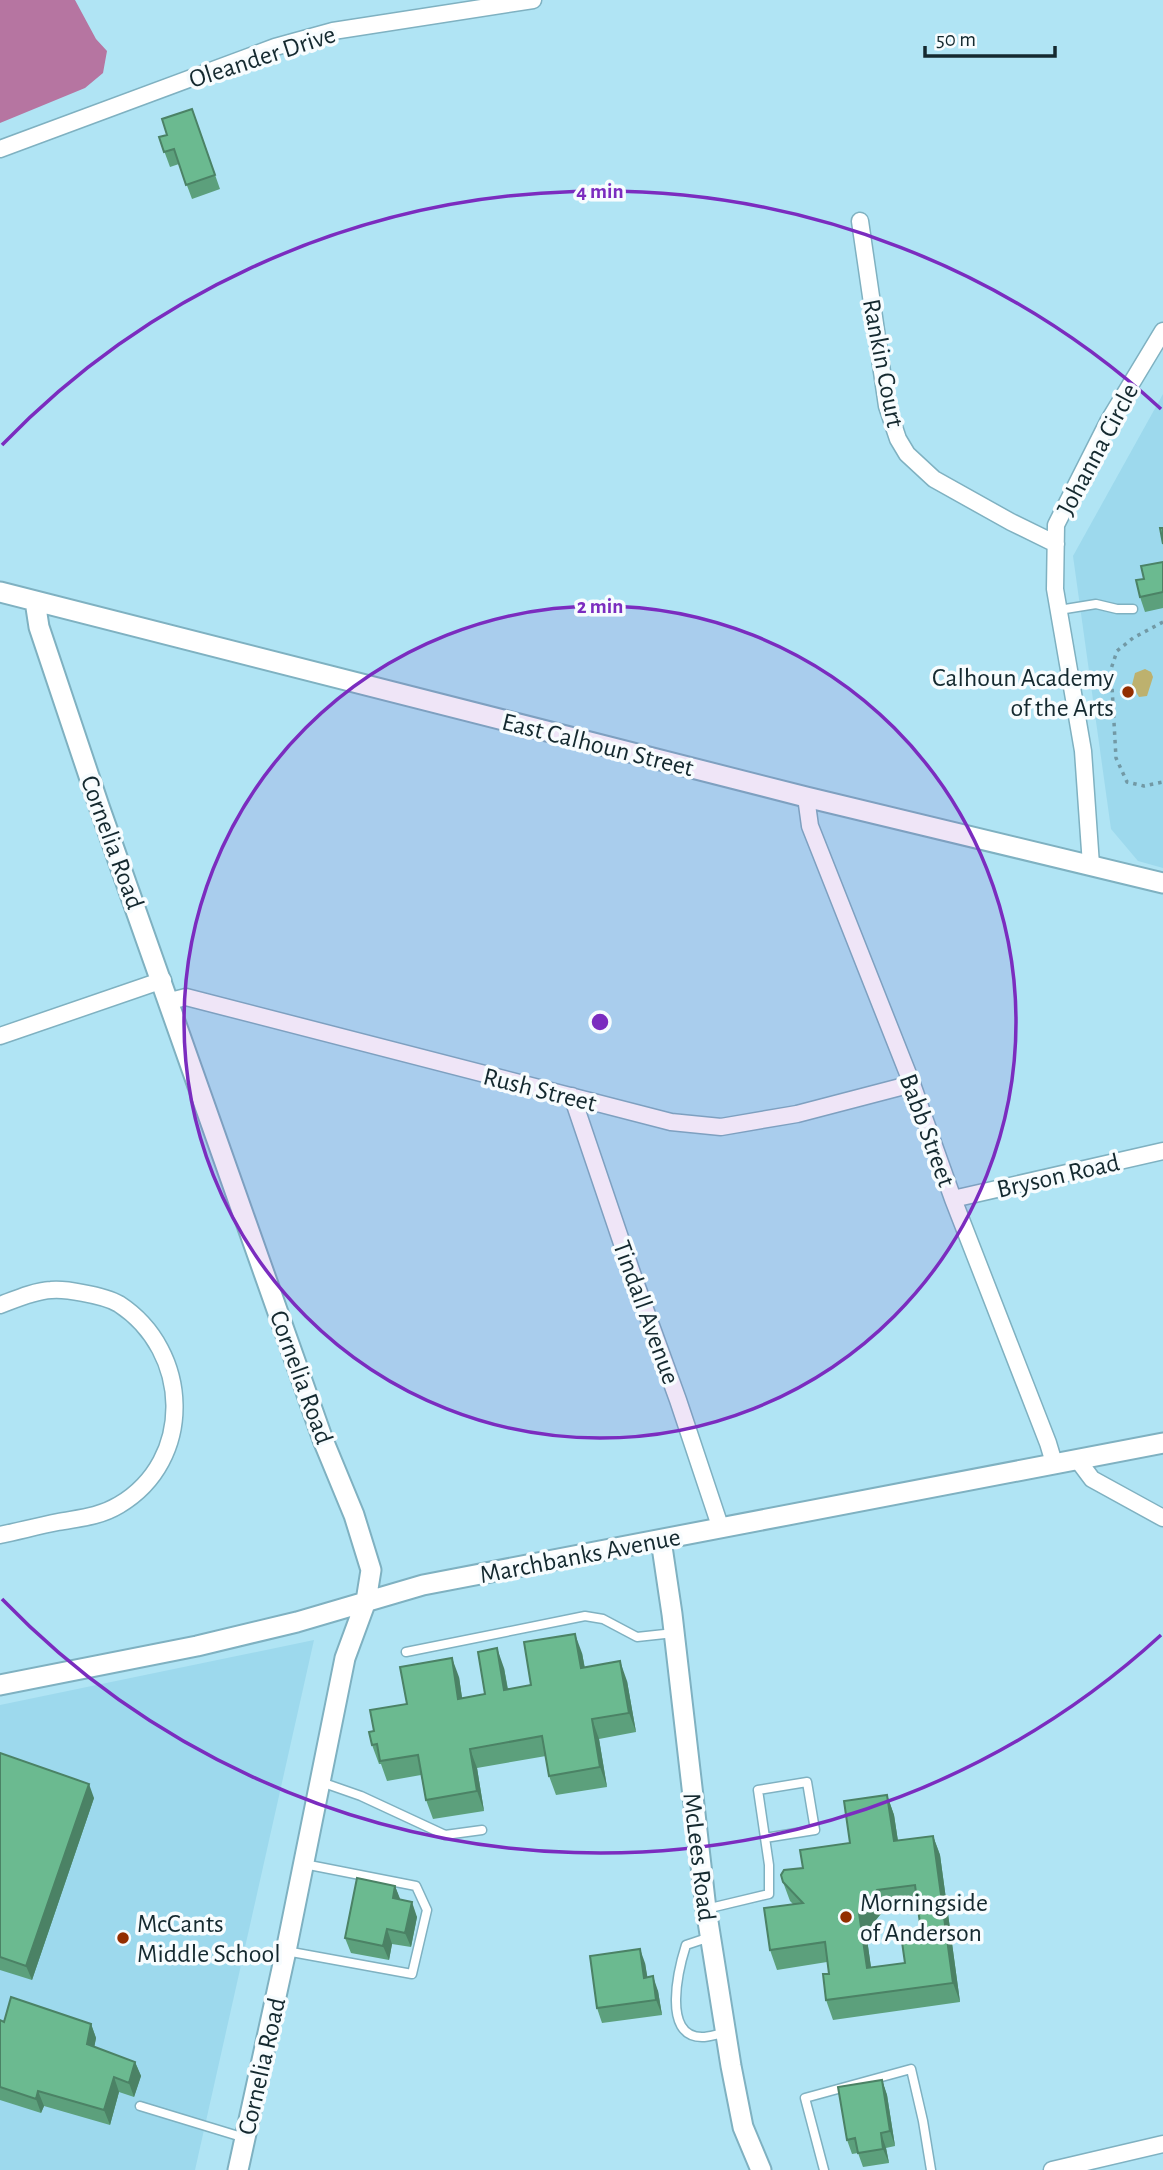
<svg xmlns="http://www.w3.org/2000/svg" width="1163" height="2170" font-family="'Alegreya Sans',sans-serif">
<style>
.built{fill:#9dd9ed}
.green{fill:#bdb16e}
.water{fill:#b675a1}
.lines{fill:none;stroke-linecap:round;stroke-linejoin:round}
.service-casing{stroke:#7fb1c1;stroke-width:11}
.minor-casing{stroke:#7fb1c1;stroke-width:19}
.tertiary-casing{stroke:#7fb1c1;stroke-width:23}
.path{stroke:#7299a5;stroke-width:3.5;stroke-dasharray:3.5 5;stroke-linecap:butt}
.service{stroke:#fff;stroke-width:8}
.minor{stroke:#fff;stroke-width:16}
.tertiary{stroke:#fff;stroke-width:19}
.wall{fill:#5ca07c;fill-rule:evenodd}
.shaded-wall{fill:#4b8265}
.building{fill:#6bba90;stroke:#4b8265;stroke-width:2;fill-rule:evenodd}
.ring{fill:none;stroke:#7b2cbf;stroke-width:3.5}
.poi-dot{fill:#932e00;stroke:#f7fcfe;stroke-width:2.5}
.labels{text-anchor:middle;stroke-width:7;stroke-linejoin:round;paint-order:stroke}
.street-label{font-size:26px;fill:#14292f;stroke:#f7fcfe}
.poi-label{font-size:26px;fill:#14292f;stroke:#f7fcfe;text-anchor:start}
.centre{fill:#7b2cbf;stroke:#f7fcfe;stroke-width:3.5}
.ring-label{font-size:21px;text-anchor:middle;font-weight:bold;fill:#7b2cbf;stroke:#f7fcfe;stroke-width:7;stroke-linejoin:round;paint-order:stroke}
</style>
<rect width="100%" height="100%" fill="#b0e4f4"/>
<path class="built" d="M1163,394V868L1138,861L1111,829L1073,556Z
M314,1640L195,2170H0V1705Z"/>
<path class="green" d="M1145,669L1151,672L1153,677L1147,696L1139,697L1132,685L1135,673Z"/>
<path class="water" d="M0,0H75L96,39L107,51L103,73L85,88L0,123Z"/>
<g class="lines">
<g class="service-casing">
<path id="service" d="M1059,610L1096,604L1117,609H1133
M406,1652L585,1616L603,1619L637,1637L674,1633
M321,1782L361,1796L445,1835L482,1830
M706,1909L769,1894V1865L758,1790L807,1782L815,1830L765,1838
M710,1937L686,1945C679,1967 661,2037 702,2037C709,2037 717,2034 724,2033
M286,1951L412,1974L427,1910L416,1886L304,1864
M140,2106L245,2138
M824,2170L805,2098L911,2069L923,2121L931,2170"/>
</g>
<g class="minor-casing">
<path id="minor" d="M0,149L275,47L333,31L533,0
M860,221L887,406L898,439L907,454L934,479L1011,522L1056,544
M806,797L810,826L912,1084L953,1199L1048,1443L1054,1463
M1091,865L1083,751L1055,589L1056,525L1108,422L1163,331
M170,1001L186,997L671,1122L721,1127L797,1114L912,1084
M0,1036L163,980
M572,1096L632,1273L678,1400L721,1529
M953,1199L1163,1151
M0,1305C16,1299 34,1291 51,1290C61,1289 73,1291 83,1293C94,1295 109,1298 119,1304C191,1351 195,1460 119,1505C99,1517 79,1518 58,1522C38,1526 19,1531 0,1535
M1077,1459L1092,1479L1163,1518
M1052,2170L1163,2144"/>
</g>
<g class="tertiary-casing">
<path id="tertiary" d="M0,592L806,797L1163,883
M35,601L39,627L100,809L323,1440L354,1515L371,1570L366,1601L345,1658L287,1946L238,2170
M661,1540L672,1614L706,1909L731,2066L743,2127L761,2170
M0,1685L197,1646L297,1622L423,1585L1163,1443"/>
</g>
<path class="path" d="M1163,622L1133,638L1117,651L1111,669L1116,758L1127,782L1144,786L1163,782"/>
<use href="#service" class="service"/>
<use href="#minor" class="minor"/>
<use href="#tertiary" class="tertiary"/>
</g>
<path class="wall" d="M192,109L220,189L192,199L179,164L170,167L159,137L167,135Z
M1163,562V608L1145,612L1140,597L1144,579Z
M582,1653L585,1668L627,1681L636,1732L599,1739L607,1787L556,1795L549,1776L546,1756L477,1768L484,1811L433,1819L426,1800L421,1775L387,1781L381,1764H379L372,1745L374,1731L407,1704L459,1677L462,1698L485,1694L504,1668L508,1689L531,1685Z
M0,1753L94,1798L32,1980L0,1970Z
M887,1795L894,1815L898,1841L933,1836L940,1855L960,2002L833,2020L826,2000L829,1974L827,1962L777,1970L770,1950L793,1904L790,1901L783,1882L803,1868L850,1843ZM917,1905L922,1939L905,1963L871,1968L866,1932L884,1910Z
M395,1886L400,1900L417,1917L411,1947L392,1944L389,1960L351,1953L345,1938Z
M645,1963L647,1977L658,1991L662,2015L602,2023L597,2008Z
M0,2020L4,2022L91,2024L96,2038L94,2047L135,2062L141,2076L134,2097L119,2092L110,2125L44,2106L41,2113L0,2100Z
M882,2080L887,2095L895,2146L886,2148L889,2163L863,2167L858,2153L852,2154L847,2140Z"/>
<path class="shaded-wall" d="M575,1634L582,1653L588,1687L581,1668Z
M497,1648L504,1668L511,1709L504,1690Z
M452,1658L459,1677L465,1718L458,1699Z
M620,1661L627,1681L636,1732L629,1713Z
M592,1719L599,1739L607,1787L600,1767Z
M470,1749L477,1768L484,1811L477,1791Z
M89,1784L94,1798L32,1980L26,1966Z
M887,1795L894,1815L901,1861L894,1841Z
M933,1836L940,1855L960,2002L953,1983Z
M395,1886L401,1901L393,1898Z
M877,1890L884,1910L866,1932L874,1988L867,1968L859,1913Z
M412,1902L417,1917L411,1947L405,1933Z
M387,1929L392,1944L389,1960L383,1946Z
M640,1949L645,1963L650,1992L644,1978Z
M653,1976L658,1991L662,2015L656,2000Z
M91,2024L96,2038L92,2059L87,2044Z
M135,2062L141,2076L134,2097L129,2083Z
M114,2077L119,2092L110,2125L104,2110Z
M882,2080L887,2095L895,2146L890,2131Z
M38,2091L44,2106L41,2113L36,2099Z
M881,2133L886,2148L889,2163L883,2149Z"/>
<path class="building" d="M192,109L215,175L186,185L174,149L164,152L159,137L167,135L162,119Z
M1160,528H1163V544Z
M1163,562V592L1140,597L1136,580L1144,579L1141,566Z
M575,1634L581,1668L620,1661L629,1713L592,1719L600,1767L549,1776L542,1736L470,1749L477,1791L426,1800L418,1755L380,1761L377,1744L372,1745L369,1732L374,1731L370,1710L407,1704L400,1667L452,1658L458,1699L485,1694L478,1652L497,1648L504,1690L531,1685L524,1642Z
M0,1753L89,1784L26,1966L0,1957Z
M887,1795L894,1841L933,1836L953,1983L826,2000L823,1974H829L825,1942L770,1950L764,1908L803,1903L783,1882L781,1875L784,1870L803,1868L800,1850L850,1843L844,1801ZM915,1885L922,1939L902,1942L905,1963L867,1968L859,1913L877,1890Z
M357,1878L395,1886L393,1898L412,1902L405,1933L387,1929L383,1946L345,1938Z
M640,1949L644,1978L653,1976L656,2000L597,2008L590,1956Z
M11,1997L91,2024L87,2044L135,2062L129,2083L114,2077L104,2110L38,2091L36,2099L0,2087V2020L4,2022Z
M882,2080L890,2131L881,2133L883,2149L858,2153L855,2138L847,2140L838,2087Z"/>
<circle cx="600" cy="1022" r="416" fill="#7b2cbf" fill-opacity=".12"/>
<g class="ring">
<circle cx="600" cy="1022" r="416"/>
<path d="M1161 1635A831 831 0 0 1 2 1599M2 445A831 831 0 0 1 1161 409"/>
</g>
<g class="poi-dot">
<circle cx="1128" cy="692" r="7"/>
<circle cx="846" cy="1917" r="7"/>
<circle cx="123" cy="1938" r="7"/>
</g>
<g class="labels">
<g class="street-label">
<text transform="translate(262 56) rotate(-18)" y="9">Oleander Drive</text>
<text transform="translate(884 363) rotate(79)" y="9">Rankin Court</text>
<text transform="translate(1097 449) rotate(-62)" y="9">Johanna Circle</text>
<text transform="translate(598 744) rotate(14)" y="9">East Calhoun Street</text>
<text transform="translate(113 842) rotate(70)" y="9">Cornelia Road</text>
<text transform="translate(540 1089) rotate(14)" y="9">Rush Street</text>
<text transform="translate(928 1130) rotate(70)" y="9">Babb Street</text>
<text transform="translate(1058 1175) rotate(-13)" y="9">Bryson Road</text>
<text transform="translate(647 1312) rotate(70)" y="9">Tindall Avenue</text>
<text transform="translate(302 1377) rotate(70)" y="9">Cornelia Road</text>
<text transform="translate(580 1555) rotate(-11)" y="9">Marchbanks Avenue</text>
<text transform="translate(700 1857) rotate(83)" y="9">McLees Road</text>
<text transform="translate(261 2066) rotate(-77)" y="9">Cornelia Road</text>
</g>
<g class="poi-label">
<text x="1114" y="686" text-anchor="end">Calhoun Academy<tspan x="1114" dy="30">of the Arts</tspan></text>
<text x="860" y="1911">Morningside<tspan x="860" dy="30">of Anderson</tspan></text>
<text x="137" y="1932">McCants<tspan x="137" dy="30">Middle School</tspan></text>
</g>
</g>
<circle cx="600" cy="1022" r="10" class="centre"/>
<g class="ring-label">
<text x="600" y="198">4 min</text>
<text x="600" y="613">2 min</text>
</g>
<path d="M925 46v10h130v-10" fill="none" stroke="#14292f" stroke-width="3.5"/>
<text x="936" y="46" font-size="21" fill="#14292f" stroke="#f7fcfe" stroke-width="5" paint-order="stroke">50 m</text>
</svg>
